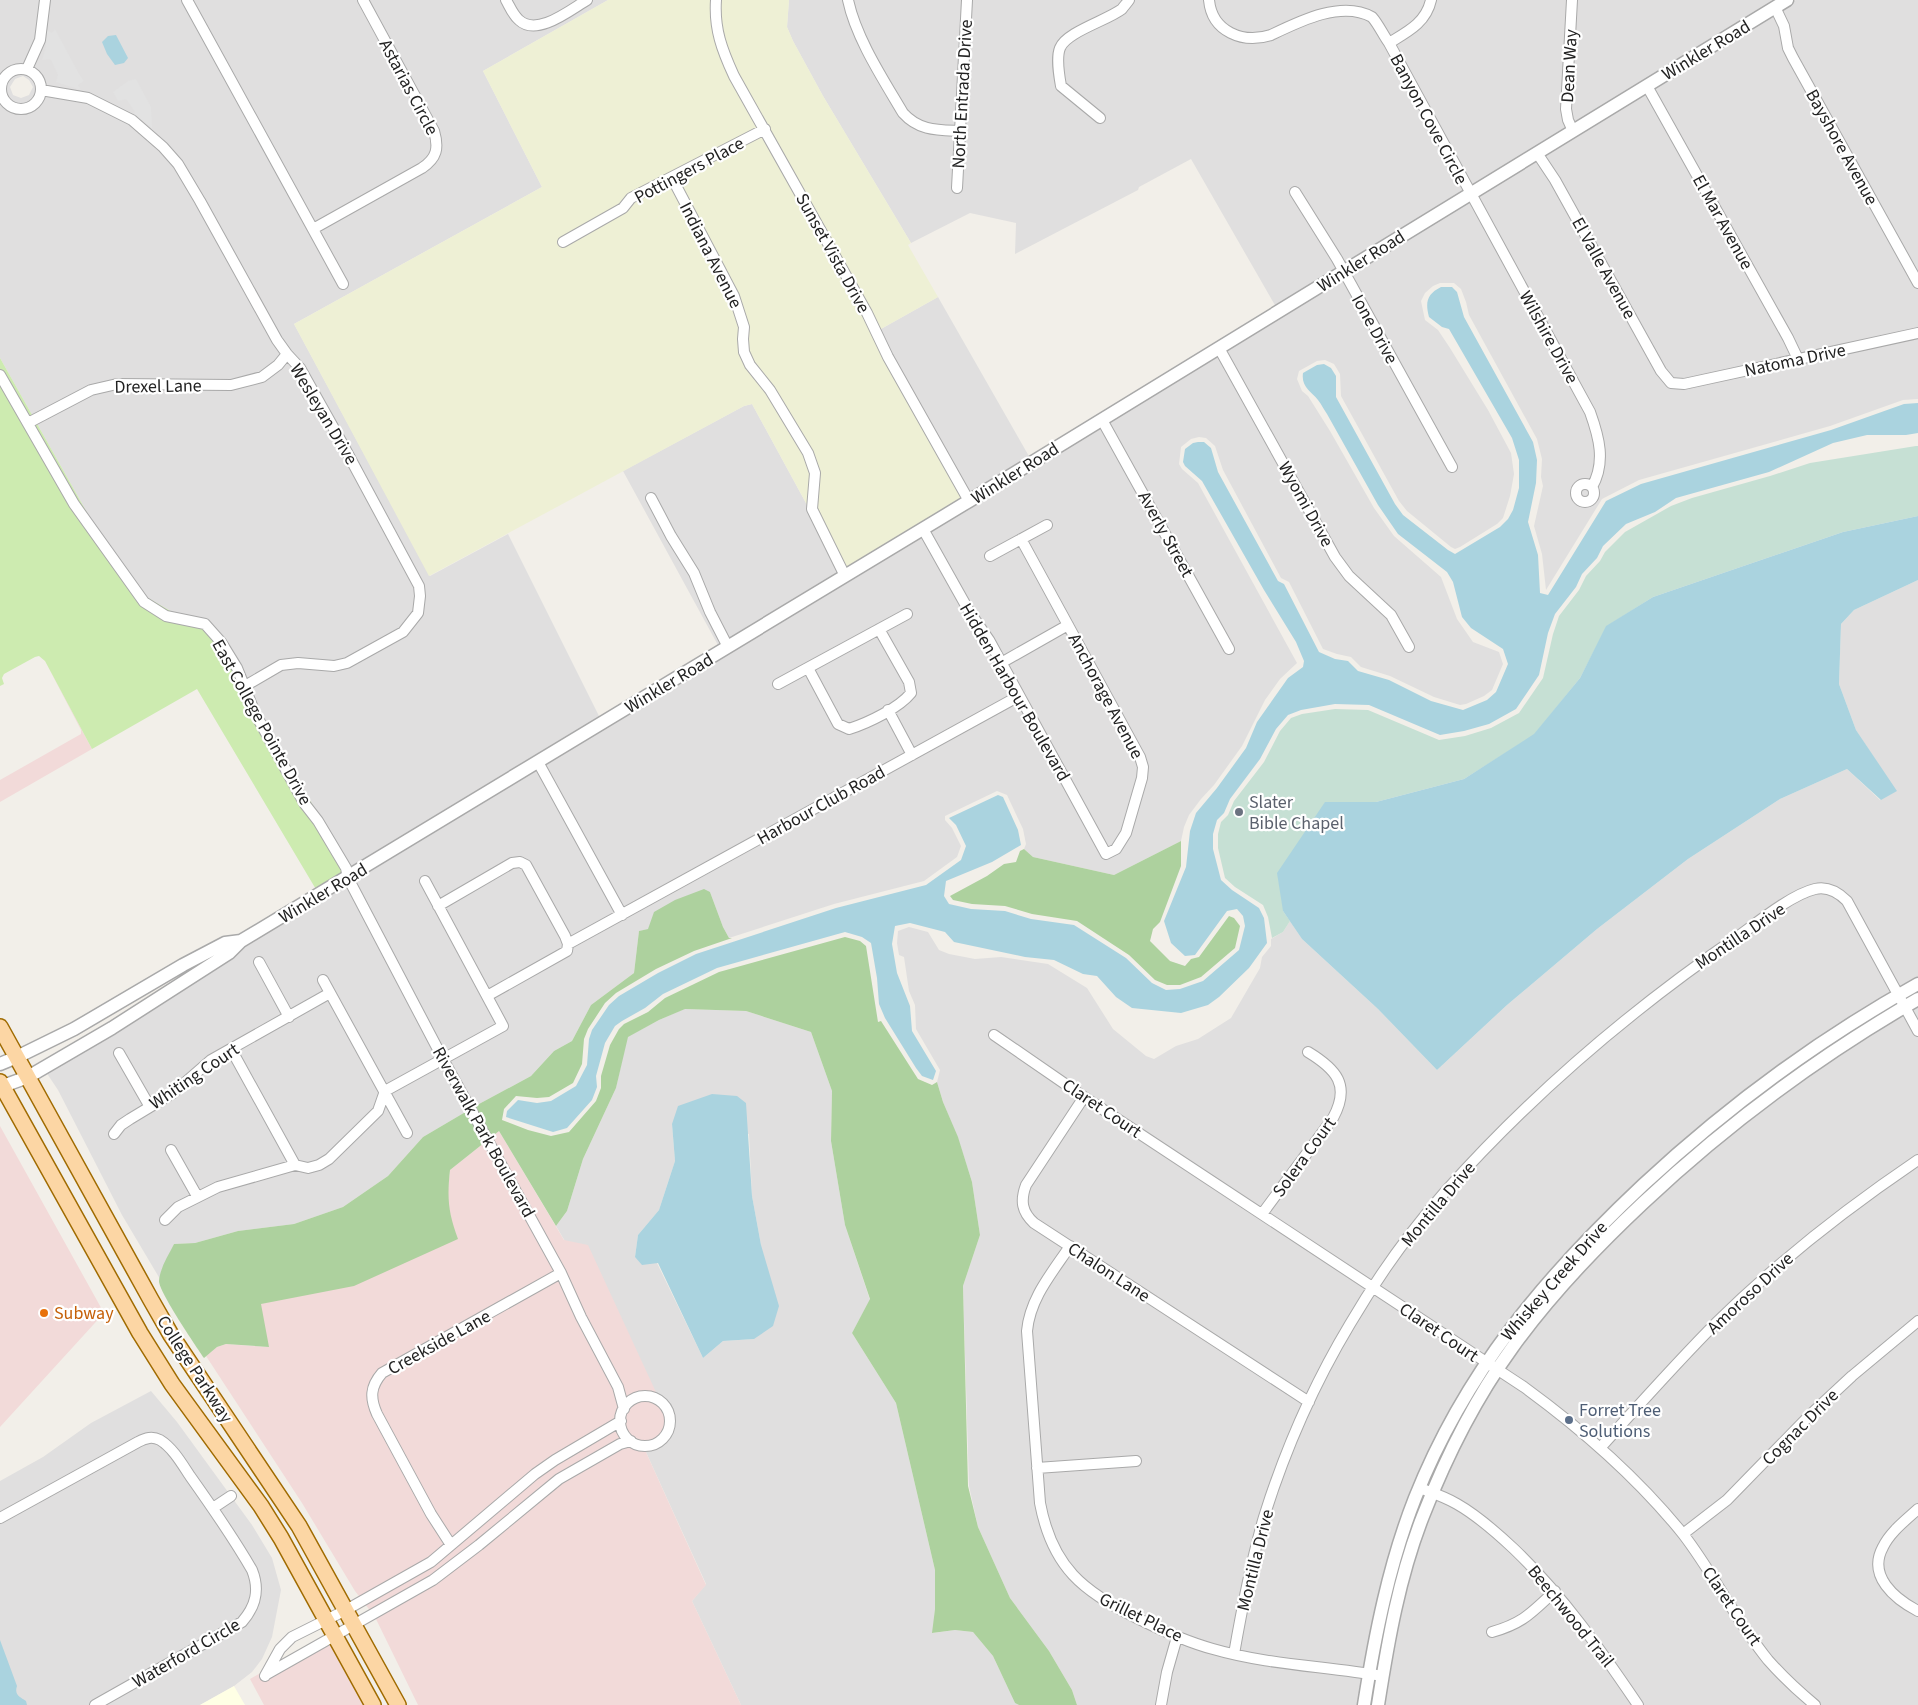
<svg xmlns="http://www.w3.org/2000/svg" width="1918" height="1705" font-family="'Source Sans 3',sans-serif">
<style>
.residential{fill:#e0dfdf;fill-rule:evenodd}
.commercial{fill:#f2dad9}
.education{fill:#ffffe5}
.farmland{fill:#eef0d5}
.grass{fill:#cdebb0}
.forest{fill:#add19e}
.wetland{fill:#c6e0d4}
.parking{fill:#e2e2e2}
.water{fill:#aad3df}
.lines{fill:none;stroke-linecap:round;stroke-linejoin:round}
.minor-casing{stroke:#a9a9a9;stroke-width:12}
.tertiary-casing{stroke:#a9a9a9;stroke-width:15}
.primary-casing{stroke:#a06b00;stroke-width:18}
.minor{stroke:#fff;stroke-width:10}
.tertiary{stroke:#fff;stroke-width:12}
.primary{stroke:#fcd6a4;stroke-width:15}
.worship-dot{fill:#6b7280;stroke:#fff;stroke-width:2}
.food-dot{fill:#e8710a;stroke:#fff;stroke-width:2}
.service-dot{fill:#5c6f8a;stroke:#fff;stroke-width:2}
.labels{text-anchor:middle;stroke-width:4.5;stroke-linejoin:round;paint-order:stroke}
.street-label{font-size:18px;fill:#222;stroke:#fff}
.worship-label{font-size:18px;fill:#5b616d;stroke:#fff;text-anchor:start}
.food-label{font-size:18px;fill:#c56008;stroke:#fff;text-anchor:start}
.service-label{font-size:18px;fill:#4e5e75;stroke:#fff;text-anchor:start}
</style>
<rect width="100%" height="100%" fill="#f2efe9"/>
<path class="residential" d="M0,0H608L483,71L542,187L294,324L430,576L508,534L600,718L352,869L259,717L174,613L143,595L103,541L0,358ZM23,76L29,80L33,87L29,95L21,98L13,95L10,87L15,79Z
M789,0H1777L1276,307L1191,159L1139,187L1138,190L1015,254L1016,223L970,213L911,243L823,96L793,41L787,27Z
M1796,0H1918V399L1903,400L1830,426L1639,480L1602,499L1546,590L1542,554L1534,526L1543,486L1541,477L1542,459L1537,439L1469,315L1466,302L1461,289L1454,283H1440L1433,286L1425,293L1421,301L1425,320L1438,330L1450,348L1488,410L1511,453L1514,474L1510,496L1503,518L1497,524L1460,547L1455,549L1451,547L1407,511L1399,501L1341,396L1340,374L1334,364L1325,360L1317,361L1299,371L1297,379L1302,391L1308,396L1330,431L1374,508L1394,536L1441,577L1457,619L1473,642L1499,652L1503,664L1492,690L1484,696L1466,704L1460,705L1434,697L1390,676L1361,667L1351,657L1337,654L1323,649L1289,582L1281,578L1223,470L1215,446L1206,438L1199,437L1191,439L1181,447L1179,464L1182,469L1198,483L1297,663L1280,679L1265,700L1242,746L1214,785L1201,799L1189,815L1184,827L1181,841L1114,875L1033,857L1024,849L1026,844L1023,829L1007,795L997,791L945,816V820L952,828L961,846L957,857L924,881L834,904L729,938L723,927L710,892L649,929L639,931L634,973L591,1005L572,1041L554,1051L531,1076L479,1104L423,1137L388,1176L343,1207L294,1224L238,1231L195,1243L174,1244L161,1272L160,1279L122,1215L58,1090L46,1072L243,946H246L247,944L350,883Z
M938,297L1030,458L963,499L872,334Z
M752,404L843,571L719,647L623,471L744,406Z
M1918,580V978L1781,1065L1537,1286L1509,1321L1481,1360L1426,1460L1358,1705H1077L1072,1690L1049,1651L1010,1598L978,1527L969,1486L963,1286L980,1235L972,1182L958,1138L943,1102L937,1082L940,1070L916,1029L915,1005L909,991L904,957L899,955L897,943L898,931L909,927L928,932L939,950L949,954L975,959L1001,957L1048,964L1087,988L1113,1029L1146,1056L1154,1059L1176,1046L1198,1039L1231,1018L1260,968L1262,957L1271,946V939L1283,932L1290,921L1302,939L1378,1009L1437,1070L1507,1005L1597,929L1688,859L1780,799L1847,769L1880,800L1896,791L1856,730L1839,684L1841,624L1854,610Z
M1918,1005V1705H1383L1403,1595L1427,1519L1452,1461L1490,1392L1517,1350L1555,1301L1623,1229L1664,1191L1739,1127L1823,1065Z
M684,1009L746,1011L811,1032L832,1091L831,1141L845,1225L870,1300L852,1333L896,1403L935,1570V1609L933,1633L955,1630L973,1632L993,1656L1015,1703L1019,1705H741L692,1601L706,1584L645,1450L673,1425L556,1226L567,1211L583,1159L616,1088L627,1037L659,1020ZM672,1124L749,1134L752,1196L761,1245L754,1339L723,1341L703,1358L657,1263L635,1257L638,1235L659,1210L675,1161Z
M151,1391L177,1422L252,1525L272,1558L281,1590L272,1637L262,1659L252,1672L234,1686L200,1705H0V1481L43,1457L91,1423Z"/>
<path class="commercial" d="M45,661L92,749L0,802V780L81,734V730Z
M0,1126L104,1313L0,1427Z
M499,1131L564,1240L588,1245L661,1403L673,1426L645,1450L706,1585L692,1601L741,1705H418L375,1617L355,1591L302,1503L206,1356L217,1347L226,1344L268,1347L260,1304L457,1239L451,1222L447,1198L450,1170Z
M325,1636L363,1705H264L250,1679Z"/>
<path class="education" d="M234,1686L245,1705H200Z"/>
<path class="farmland" d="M608,0H789L787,27L793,41L823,96L911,243L908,245L938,297L872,334L963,499L843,571L752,404L744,406L429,576L294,324L542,187L483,71Z"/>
<path class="grass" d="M0,358L103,541L143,595L174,613L210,627L259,717L352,869L317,891L197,689L92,749L45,661L39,656L35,657L4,674L2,678L4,684L0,686Z"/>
<path class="forest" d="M1181,841V866L1160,922L1153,929L1150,941L1170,961L1185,966L1191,959L1199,957L1229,916L1234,918L1240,926L1235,948L1201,977L1180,985H1167L1155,980L1129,955L1077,921L1032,914L1005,906L972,904L953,900L950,896L987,876L1004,864L1016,862L1020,851L1024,849L1033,857L1114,875Z
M704,889L710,892L723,927L729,938H732L694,951L656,969L616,993L605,1003L588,1029L584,1039L582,1064L573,1083L549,1097L537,1098L516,1096L504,1109L502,1120L528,1130L551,1136L569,1132L596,1101L601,1088V1076L610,1045L619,1029L624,1024L648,1012L665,998L719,972L845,937L860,941L866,946L878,1022L881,1021L918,1079L932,1085L937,1082L943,1102L958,1137L972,1182L980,1235L963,1286L968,1486L978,1527L1010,1598L1049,1651L1072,1690L1077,1705H1019L1015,1703L993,1656L973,1632L955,1630L932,1633L935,1609V1570L896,1403L852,1333L870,1299L845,1225L831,1141L832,1091L811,1032L746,1011L685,1009L659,1020L628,1037L616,1088L583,1159L567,1211L556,1226L499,1131L450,1170C447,1198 448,1212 458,1239L354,1286L261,1304L269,1347L226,1344L217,1347L204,1358C196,1346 159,1292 159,1281C160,1268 168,1256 174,1244L195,1243L238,1231L294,1224L343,1207L388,1176L423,1137L479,1104L531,1076L554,1051L572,1041L591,1005L634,973L639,931L648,929L654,912L675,900Z"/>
<path class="wetland" d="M1916,446H1918V516L1843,532L1653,597L1607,626L1580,678L1534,735L1464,779L1376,802L1325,803L1283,911L1290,921L1283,932L1272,938L1268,917L1263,905L1235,887L1225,878L1218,848V834L1221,822L1228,815L1234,801L1264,762L1280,731L1291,718L1302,714L1335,709L1368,710L1439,740L1465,736L1491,728L1519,713L1543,678L1553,634L1559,616L1579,590L1586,576L1600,561L1605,552L1625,532L1671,506L1692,498L1770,476L1810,463Z"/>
<path class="parking" d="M55,29L78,72L84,81L78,85L81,90L56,82L58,75L52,62L50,59L42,60L46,47L47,30L52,33Z
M136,79L151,107L152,128L134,114L135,112L126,99L118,101L113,92L128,81Z"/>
<path class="water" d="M116,35L128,58L124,63L115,65L107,54L102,42L108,36Z
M1441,287H1452L1457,292L1464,317L1533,442L1537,460L1536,483L1528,522L1538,555L1540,593L1548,595L1606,501L1641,484L1831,430L1904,404L1918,403V433L1906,435H1867L1833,443L1769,472L1676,498L1655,512L1626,524L1603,546L1597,558L1582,574L1576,587L1555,614L1548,633L1539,675L1516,709L1489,724L1464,731L1440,735L1369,705L1335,704L1301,710L1288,715L1276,729L1260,759L1230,799L1224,813L1217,820L1213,834V849L1221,880L1232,890L1259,908L1264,918L1267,943L1249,968L1219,997L1208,1005L1181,1013L1132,1008L1116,997L1097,976L1083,974L1054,960L1025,957L954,942L945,932L910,923L895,926L892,944L897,973L910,1006L912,1031L936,1071L933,1080L922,1076L916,1068L885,1018L879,1004L877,978L871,943L862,937L845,932L717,968L663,994L645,1008L622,1021L615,1026L605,1043L596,1076L597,1087L592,1100L567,1128L553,1132L506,1117L507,1111L518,1100L537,1103L551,1101L576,1086L587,1065L589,1039L592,1030L609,1005L619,996L658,973L696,954L836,908L926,885L961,860L966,846L956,825L949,818L998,795L1003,797L1018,830L1021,845L992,862L946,881L944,896L949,904L971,909L1005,911L1031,919L1074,925L1126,958L1152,983L1166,990L1180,989L1203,981L1239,950L1245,926L1243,916L1237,909L1227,911L1195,955L1185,956L1171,943L1164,921L1186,867L1190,831L1196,813L1217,788L1246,748L1257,722L1288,678L1303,667L1304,661L1296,642L1264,590L1202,481L1185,466L1183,462L1185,449L1193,443L1198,442H1204L1211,448L1218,472L1278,581L1284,584L1319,652L1335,659L1348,661L1358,671L1389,680L1431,701L1463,710L1487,700L1496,692L1508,664L1503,649L1471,628L1462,617L1453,582L1447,572L1398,534L1378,505L1327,414C1324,410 1322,405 1318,400C1311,391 1301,387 1303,373L1317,365L1324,364L1331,368L1336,376V397L1395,504L1403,515L1448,550L1455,554L1500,527L1508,519L1513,510L1519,488V460L1512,438L1449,329L1442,327L1429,317C1425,302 1427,294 1441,287Z
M1918,516V580L1854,610L1841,624L1839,684L1856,730L1897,791L1881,800L1847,769L1780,799L1688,859L1597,929L1507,1005L1437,1070L1378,1009L1302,939L1283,911L1277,873L1325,802H1376L1464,779L1534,734L1580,678L1606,626L1653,597L1843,532Z
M712,1094L737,1096L746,1103L752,1196L761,1245L779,1306L773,1326L754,1339L723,1341L703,1358L658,1263L642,1265L635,1257L638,1235L659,1210L675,1161L672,1124L678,1106Z
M0,1640L17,1686C14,1695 20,1697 26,1701L27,1705H0Z"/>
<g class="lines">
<g class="minor-casing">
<path id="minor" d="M187,0L343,284
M506,0C510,7 513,15 519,20C537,37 570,10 587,0
M716,0C714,29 722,50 734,76L830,247L867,313L888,357L969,501
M848,0C856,38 883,79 903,113C919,131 938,130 960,131
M1209,0C1212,32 1243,44 1271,35C1300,21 1342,0 1372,17C1379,25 1383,35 1389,43L1590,412C1599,437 1606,462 1592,487
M1572,0L1566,109L1568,120L1573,131
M1775,7L1784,26L1788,48L1793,58L1918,283
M1389,43C1407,32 1426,23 1431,0
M1 89a20 20 0 1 1 40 0a20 20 0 1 1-40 0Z
M27,69L40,40L45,0
M1647,86L1788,338L1798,359
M41,90L88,98L132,120L163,147L178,164L200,201L277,340L287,354L300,368L342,443L419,586L420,596L418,613L403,632L347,663L334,666L298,663L281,665L245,686
M1100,118L1061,86C1059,75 1056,58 1060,48C1066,32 1108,20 1122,9C1124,6 1127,3 1129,0
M1537,153L1555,180L1661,371L1671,383L1684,384L1918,333
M672,178L734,296L744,327L743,339L744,352L750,365L770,390L808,453L815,473L812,509L845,576
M957,188L967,0
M1295,192L1337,259L1452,467
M313,229L422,168C437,158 439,148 434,131L363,0
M563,242L623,208L631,198L765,129
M1219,348L1335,557L1349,576L1391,615L1409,647
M0,375L74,504L144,602L166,616L205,624L221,642L237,668L255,713L304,803L318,821L346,868L348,878L443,1059L561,1273L581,1317L618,1387L624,1409
M1102,420L1229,649
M28,423L91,390L117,384L231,385L262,377L278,365L287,354
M1576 493a9 9 0 1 1 18 0a9 9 0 1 1-18 0Z
M651,498L671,536L694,573L710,612L728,647
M923,529L969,611L989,640L1106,854L1116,849L1126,833L1142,778L1143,767L1140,757L1021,539
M990,556L1047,525
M1001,663L1068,625
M808,668L838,724L849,729C868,723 899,708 911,693L909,682L879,629
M778,684L907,614
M888,710L912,755
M538,762L622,915
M438,906L512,863L520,862L526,865L565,936L568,944L567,951L487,996
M568,944L1019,696
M259,962L289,1017
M323,980L407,1133
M994,1035L1084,1097L1524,1387C1583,1430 1637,1477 1683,1534C1714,1574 1736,1621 1768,1660C1783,1677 1798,1691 1815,1705
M231,1049L295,1165
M119,1053L150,1107
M1084,1097L1026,1185C1020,1201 1022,1212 1034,1223L1309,1402
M114,1134L121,1125L130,1119L173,1093L211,1060L330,993
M171,1150L197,1196
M1262,1214L1333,1118C1351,1085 1336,1069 1308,1052
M165,1220L178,1207L218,1187L295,1165L308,1168L319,1165L329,1159L378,1111L385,1091L503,1026L425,881
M1070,1246C1052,1273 1030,1298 1027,1331L1040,1503C1052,1567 1083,1592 1139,1619C1163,1631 1187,1642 1213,1649C1268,1665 1326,1666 1382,1676
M620 1421a25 25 0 1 1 50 0a25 25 0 1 1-50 0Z
M1601,1447C1639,1405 1677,1362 1717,1322C1779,1261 1847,1208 1918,1160
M1037,1468L1136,1461
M1425,1490C1436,1494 1447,1498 1457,1504C1478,1516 1497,1533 1514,1549C1563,1596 1600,1649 1638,1705
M213,1508L231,1496
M1918,1509C1906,1520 1890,1532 1883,1547C1867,1576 1895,1599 1918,1611
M0,1518L138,1442C146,1438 152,1436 160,1440C173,1448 182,1464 190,1476C212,1507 233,1537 252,1570C260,1590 256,1606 242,1622L95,1705
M1683,1534L1727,1500L1809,1416L1852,1376L1918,1321
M451,1545L431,1514L377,1414C370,1398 370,1387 382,1373L561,1273
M1492,1632C1524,1623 1532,1612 1555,1591
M1234,1654C1242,1608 1251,1562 1264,1517C1285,1450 1314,1384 1350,1324C1377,1278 1409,1233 1444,1193C1531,1095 1632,1009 1740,935C1759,921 1793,894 1815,889C1828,886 1838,892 1847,901L1918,1031
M267,1674L433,1580L479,1545L559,1479L620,1444L631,1441
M265,1676L280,1649L292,1637L346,1610L431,1562L535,1474L555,1460L621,1421
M1161,1705L1167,1672L1177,1637"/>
</g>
<g class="tertiary-casing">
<path id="tertiary" d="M0,1064L17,1057L74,1029L183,965L225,943L241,941
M0,1087L28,1077L112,1028L229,953L241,941L969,501L1787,0
M1364,1705C1375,1635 1389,1564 1415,1498C1465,1372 1545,1277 1643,1185C1726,1108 1819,1039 1918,984
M1378,1705C1388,1641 1399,1577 1423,1516C1446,1457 1475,1399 1512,1348C1550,1295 1595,1248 1643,1203C1726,1125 1819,1056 1918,999"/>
</g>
<g class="primary-casing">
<path id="primary" d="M0,1027L151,1300L171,1335L299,1526L398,1705
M0,1082L140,1333L172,1384L261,1506L281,1538L373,1705"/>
</g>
<use href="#minor" class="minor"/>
<use href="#tertiary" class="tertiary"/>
<use href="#primary" class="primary"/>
</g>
<circle class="worship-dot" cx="1239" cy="812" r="5"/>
<circle class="food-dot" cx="44" cy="1313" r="5"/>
<circle class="service-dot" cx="1569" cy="1420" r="5"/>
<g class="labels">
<g class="street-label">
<text transform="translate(1706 50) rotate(-31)" y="6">Winkler Road</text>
<text transform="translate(1569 66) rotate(-87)" y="6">Dean Way</text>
<text transform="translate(409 87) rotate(62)" y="6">Astarias Circle</text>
<text transform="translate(962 94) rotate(-87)" y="6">North Entrada Drive</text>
<text transform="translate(1429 119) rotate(62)" y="6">Banyon Cove Circle</text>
<text transform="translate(1842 147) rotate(61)" y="6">Bayshore Avenue</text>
<text transform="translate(689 170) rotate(-28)" y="6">Pottingers Place</text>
<text transform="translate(1723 222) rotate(61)" y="6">El Mar Avenue</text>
<text transform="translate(833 253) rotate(61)" y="6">Sunset Vista Drive</text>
<text transform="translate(711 255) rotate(63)" y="6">Indiana Avenue</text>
<text transform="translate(1361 261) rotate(-32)" y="6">Winkler Road</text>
<text transform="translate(1604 268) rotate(61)" y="6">El Valle Avenue</text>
<text transform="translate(1375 329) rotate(61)" y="6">Ione Drive</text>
<text transform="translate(1549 337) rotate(61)" y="6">Wilshire Drive</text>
<text transform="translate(1795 360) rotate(-12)" y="6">Natoma Drive</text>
<text transform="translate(158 386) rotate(-1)" y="6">Drexel Lane</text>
<text transform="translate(324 414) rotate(59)" y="6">Wesleyan Drive</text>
<text transform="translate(1015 473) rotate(-32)" y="6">Winkler Road</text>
<text transform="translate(1306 504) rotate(61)" y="6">Wyomi Drive</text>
<text transform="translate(1166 534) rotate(61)" y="6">Averly Street</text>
<text transform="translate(669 683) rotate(-31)" y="6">Winkler Road</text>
<text transform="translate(1015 692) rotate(60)" y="6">Hidden Harbour Boulevard</text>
<text transform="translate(1106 696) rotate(62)" y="6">Anchorage Avenue</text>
<text transform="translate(262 722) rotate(61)" y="6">East College Pointe Drive</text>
<text transform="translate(821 805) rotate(-29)" y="6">Harbour Club Road</text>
<text transform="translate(323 893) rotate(-31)" y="6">Winkler Road</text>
<text transform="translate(1740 936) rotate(-34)" y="6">Montilla Drive</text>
<text transform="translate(194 1076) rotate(-34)" y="6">Whiting Court</text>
<text transform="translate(1102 1108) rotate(34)" y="6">Claret Court</text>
<text transform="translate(484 1132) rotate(61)" y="6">Riverwalk Park Boulevard</text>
<text transform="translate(1304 1157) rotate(-54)" y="6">Solera Court</text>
<text transform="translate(1438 1204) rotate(-50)" y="6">Montilla Drive</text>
<text transform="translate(1109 1272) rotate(33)" y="6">Chalon Lane</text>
<text transform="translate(1554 1281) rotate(-49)" y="6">Whiskey Creek Drive</text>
<text transform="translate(1750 1293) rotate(-43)" y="6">Amoroso Drive</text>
<text transform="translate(1439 1332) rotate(34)" y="6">Claret Court</text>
<text transform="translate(439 1342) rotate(-29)" y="6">Creekside Lane</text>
<text transform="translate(195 1369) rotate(57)" y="6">College Parkway</text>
<text transform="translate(1800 1427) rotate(-45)" y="6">Cognac Drive</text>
<text transform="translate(1255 1560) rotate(-76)" y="6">Montilla Drive</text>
<text transform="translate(1732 1606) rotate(56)" y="6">Claret Court</text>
<text transform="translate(1571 1616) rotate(51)" y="6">Beechwood Trail</text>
<text transform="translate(1141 1617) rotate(26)" y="6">Grillet Place</text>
<text transform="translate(186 1653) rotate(-30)" y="6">Waterford Circle</text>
</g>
<g class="worship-label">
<text x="1249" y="808">Slater<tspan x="1249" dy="21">Bible Chapel</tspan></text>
</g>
<g class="food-label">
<text x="54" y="1319">Subway</text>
</g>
<g class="service-label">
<text x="1579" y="1416">Forret Tree<tspan x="1579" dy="21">Solutions</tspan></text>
</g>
</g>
</svg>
